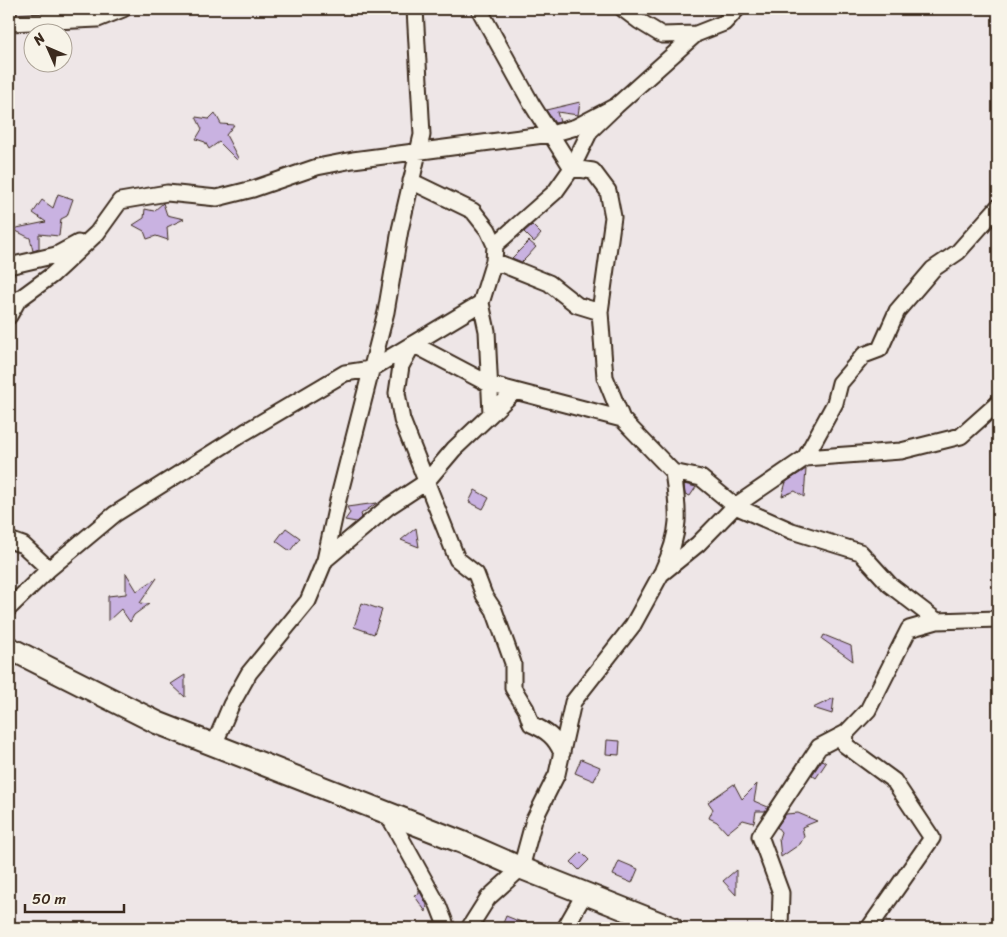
<svg xmlns="http://www.w3.org/2000/svg" width="1007" height="937" font-family="Sriracha,sans-serif">
<style>
.building{fill:#c9b2e1;stroke:#3b2a1e}
.lines{fill:none;stroke-linecap:round;stroke-linejoin:round}
.street-casing{stroke:#3b2a1e;stroke-width:19}
.secondary-casing{stroke:#3b2a1e;stroke-width:25}
.street{stroke:#f7f3e8;stroke-width:15}
.secondary{stroke:#f7f3e8;stroke-width:21}
</style>
<rect width="100%" height="100%" fill="#eee6e7"/>
<filter id="ink" filterUnits="userSpaceOnUse"><feTurbulence type="fractalNoise" baseFrequency=".02" numOctaves="2"/><feDisplacementMap in="SourceGraphic" scale="10" xChannelSelector="R" yChannelSelector="G"/><feConvolveMatrix kernelMatrix="1 2 1 2 8 2 1 2 1" color-interpolation-filters="sRGB"/></filter>
<g filter="url(#ink)">
<path class="building" d="M580,102L578,115L557,112L560,122L555,123L546,110Z
M215,113L221,124L234,125L226,135L238,158L237,160L219,142L209,149L205,142L196,139L202,129L196,117L209,119Z
M58,194L73,199L67,216L61,219L59,236L39,234V249L33,251L30,238L12,229L46,222L33,213L42,200L53,208Z
M163,203L167,215L184,219L167,227L168,240L156,236L147,239L144,231L133,225L144,218L145,209L154,211Z
M532,225L541,234L534,242L524,232Z
M529,241L536,247L527,257L522,262L512,258Z
M806,469L804,497L795,491L782,496L786,482Z
M684,484L696,487L690,496L685,494Z
M475,490L489,498L483,509L469,502Z
M377,503L361,514L362,517L356,522L345,520L350,513L347,507Z
M286,528L300,538L290,551L276,541Z
M416,528L419,547L401,540Z
M126,573L137,591L157,578L140,603L149,604L134,615L130,622L121,609L108,621V596L126,594Z
M362,603L382,610L374,634L354,627Z
M824,635L851,646L853,661L822,639Z
M185,675V697L171,684Z
M834,698L832,714L813,708Z
M607,740L620,741L619,755L606,754Z
M581,759L600,767L594,781L575,773Z
M822,760L826,763L816,778L812,775Z
M734,784L742,799L757,784L754,801L768,807L765,811H756L754,823L743,820L727,833L717,822L709,818L713,809L708,802Z
M798,813L817,821L802,827L804,837L800,844L781,857L779,838L781,832L777,827L786,814Z
M581,852L589,860L579,870L571,862Z
M619,861L638,869L632,883L613,875Z
M736,870V895L723,881Z
M419,890L427,905L426,912L414,895L419,894Z
M506,916L536,928H501Z"/>
<g class="lines">
<g class="street-casing">
<path id="street" d="M479,9L531,103L572,168L593,171L608,191L613,217L600,312L605,377L622,419
M623,9L639,21L662,35L696,34
M9,23L98,19L123,9
M495,245L555,192L572,168L590,131L616,106L696,34L724,23L737,9
M494,261L549,283L577,305L600,312
M9,266L56,255L78,243
M9,316L18,300L52,275L97,233L120,201L167,193L217,198L253,189L317,167L353,160L551,134L576,127L616,106
M515,391L489,384L413,344L401,366L397,393L402,420L457,559L476,574L484,595L494,610L513,663V688L526,709L531,724C547,731 555,737 562,753
M491,414L515,391L622,419L673,472L701,478L735,506L805,458L835,403L840,383L864,355L880,349L897,311L933,269L958,252L998,207
M805,458L901,451L961,436L998,403
M9,540L23,545L49,569
M325,560L388,507L426,482L454,449L491,414L487,331L481,303L494,261L495,245L488,230L473,211L411,181
M663,570C681,532 679,512 673,472
M9,608L49,569L115,514L245,432L345,373L371,369L481,303
M214,745L231,705L249,673L308,601L325,560L338,500L386,312L400,230L422,135L415,9
M387,813L438,905L447,928
M469,928L488,898L521,868L534,820L557,774L573,702L633,625L661,574L698,544L735,506L792,531L860,552L890,585L937,621
M565,928L585,893
M780,928L781,893L760,836L819,747L846,733
M869,928L932,838L894,781L845,745L846,733L868,710L909,629L937,621L998,619"/>
</g>
<g class="secondary-casing">
<path id="secondary" d="M9,648L158,723L464,843L521,868L672,928"/>
</g>
<use href="#street" class="street"/>
<use href="#secondary" class="secondary"/>
</g>
</g>
<rect width="1007" height="937" fill="none" stroke="#f7f3e8" stroke-width="30"/>
<rect x="15" y="15" width="977" height="907" fill="none" stroke="#3b2a1e" stroke-width="2" filter="url(#ink)"/>
<g transform="translate(48 48) rotate(315)"><circle r="24" fill="#f7f3e8" stroke="#aca397"/>
<path d="M0-4L9 19L0 12L-9 19Z" fill="#3b2a1e"/>
<text y="-8" font-size="14" font-weight="bold" text-anchor="middle" fill="#3b2a1e">N</text>
</g>
<path d="M25 904v8h99v-8" fill="none" stroke="#3b2a1e" stroke-width="2.5"/>
<text x="32" y="904" font-size="15" fill="#3b2a1e" stroke="#f7f3e8" stroke-width="4" paint-order="stroke">50 m</text>
</svg>
